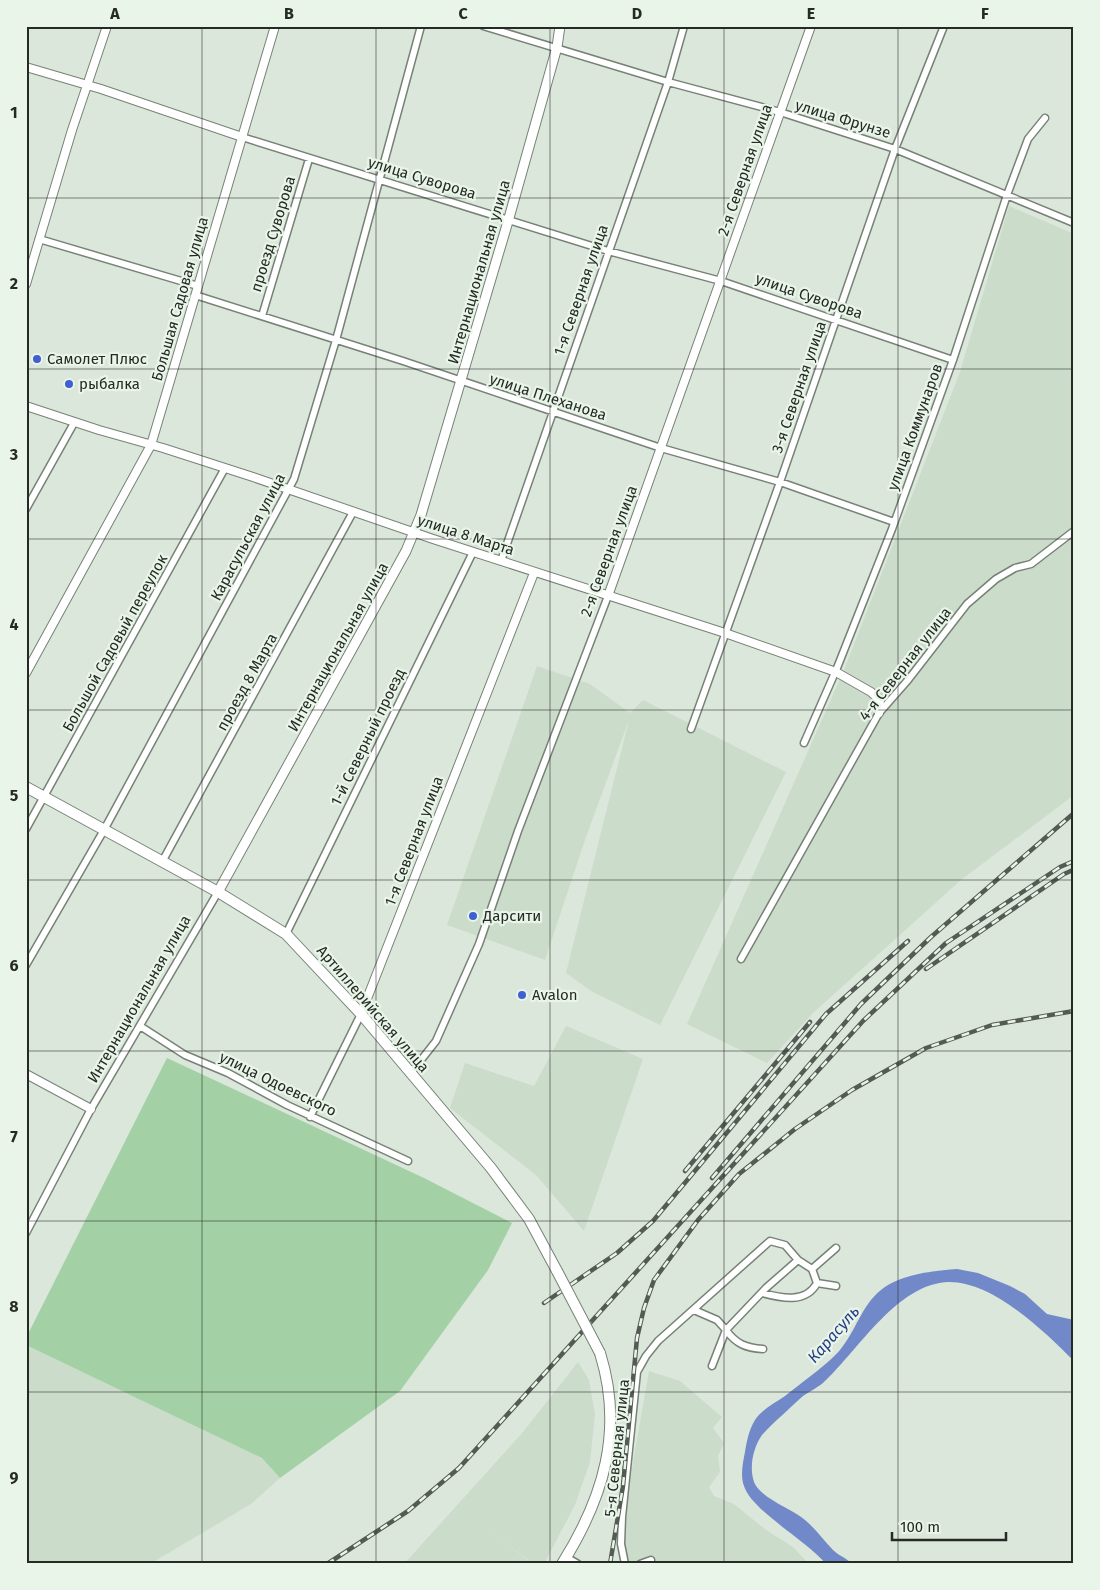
<svg xmlns="http://www.w3.org/2000/svg" width="1100" height="1590" font-family="'Fira Sans',sans-serif">
<style>
.built{fill:#cbdccb}
.green{fill:#a3d1a5}
.water{fill:#7189c8}
.lines{fill:none;stroke-linecap:round;stroke-linejoin:round}
.minor-casing{stroke:#778277;stroke-width:9}
.tertiary-casing{stroke:#778277;stroke-width:10}
.secondary-casing{stroke:#778277;stroke-width:11}
.primary-casing{stroke:#778277;stroke-width:12}
.minor{stroke:#fff;stroke-width:6}
.tertiary{stroke:#fff;stroke-width:8}
.secondary{stroke:#fff;stroke-width:9}
.primary{stroke:#fff;stroke-width:10}
.rail-casing{stroke:#545a54;stroke-width:4.5}
.rail{stroke:#e8f5e8;stroke-width:2.5;stroke-dasharray:8;stroke-linecap:butt}
.primary-bridge-casing{stroke:#778277;stroke-width:12;stroke-linecap:butt}
.primary-bridge{stroke:#fff;stroke-width:10}
.grid{fill:none;stroke:#252a25;stroke-width:1;stroke-opacity:0.55}
.poi-dot{fill:#3f5fd2;stroke:#e8f5e8;stroke-width:2}
.labels{text-anchor:middle;stroke-width:4.5;stroke-linejoin:round;paint-order:stroke}
.street-label{font-size:15px;fill:#252a25;stroke:#e8f5e8}
.poi-label{font-size:15px;fill:#252a25;stroke:#e8f5e8;text-anchor:start}
.water-label{font-size:16px;font-style:italic;fill:#273c88;stroke:#e8f5e8}
.neatline{fill:none;stroke:#252a25;stroke-width:2}
.grid-label{font-size:16px;text-anchor:middle;font-weight:bold;fill:#252a25}
</style>
<rect width="100%" height="100%" fill="#dbe7db"/>
<path class="built" d="M1009,206L1074,234V795L961,880L813,1013L767,1063L687,1024L844,670L960,372Z
M537,666L590,684L630,713L643,700L786,772L660,1025L591,991L566,973L629,720L586,837L545,960L447,925Z
M566,1026L643,1059L584,1231L536,1175L450,1108L465,1063L534,1086Z
M26,1345L262,1458L280,1478L251,1504L150,1564H26Z
M578,1362L589,1380L595,1414L590,1462L575,1505L544,1564H534L482,1526L533,1564H404L523,1432Z
M649,1371L680,1381L722,1417L713,1428L724,1443L718,1456L720,1472L709,1487L714,1496L734,1504L766,1530L793,1547L809,1564H656L651,1556L629,1564L624,1540L629,1485Z"/>
<path class="green" d="M167,1058L424,1178L512,1223L488,1270L400,1391L280,1478L262,1458L26,1345V1338Z"/>
<path class="water" d="M957,1269L978,1273L1010,1286L1025,1294L1047,1314L1074,1320V1338L1072,1339L1074,1342V1361C1044,1331 994,1282 949,1282C898,1283 859,1349 825,1381C819,1387 810,1391 803,1396C790,1408 774,1422 762,1435C753,1448 749,1467 754,1482C760,1498 792,1509 805,1520C816,1529 824,1541 833,1550C839,1556 847,1558 852,1564H826C806,1540 752,1511 744,1486C740,1476 743,1462 745,1452C747,1440 749,1430 755,1420C762,1409 775,1403 785,1396C800,1384 828,1364 840,1350C856,1331 861,1306 881,1290C901,1274 932,1271 957,1269Z"/>
<g class="lines">
<g class="minor-casing">
<path id="minor" d="M483,26L668,82L780,112L895,149L1074,223
M242,137L608,251L721,281L953,360
M39,239L198,286
M195,295L403,361L661,448L780,482L894,522
M262,316L309,159
M26,509L74,423
M501,561L668,82L684,26
M691,729L780,482L895,149L944,26
M804,743L837,668L892,529L953,360L1007,195L1028,139L1045,118
M26,829L225,468
M162,862L353,512
M286,934L473,552
M741,959L879,713L908,680L967,604L996,579L1015,568L1031,564L1074,531
M26,965L104,830L294,479L336,340L421,26
M140,1026L185,1055L228,1073L287,1105L408,1161
M410,1074L436,1041L479,944L518,831L608,596
M310,1117L361,1014
M26,1233L91,1109L218,892
M798,1260L812,1269L817,1283L836,1286
M812,1269L836,1248
M762,1293C781,1298 806,1304 817,1283
M694,1310L717,1320L726,1330L712,1366
M566,1557L578,1564
M625,1564L621,1544L622,1517L637,1372L646,1356L658,1341L770,1241L785,1245L798,1260L766,1288L726,1330C736,1344 746,1348 763,1349
M640,1564L651,1560"/>
</g>
<g class="tertiary-casing">
<path id="tertiary" d="M26,67L101,89L242,137
M26,284L72,130L107,26
M26,406L99,430L163,448L253,477L433,539L725,633L836,672L871,692L880,700L879,713
M608,596L811,26
M26,673L151,445L275,26
M361,1014L534,573
M26,1074L91,1109"/>
</g>
<g class="secondary-casing">
<path id="secondary" d="M218,892L406,551L421,515L509,218L557,47L560,26"/>
</g>
<g class="primary-casing">
<path id="primary" d="M26,787L218,892L286,934L361,1014L491,1168L529,1219L557,1271
M562,1564C604,1497 624,1430 600,1353"/>
</g>
<use href="#minor" class="minor"/>
<use href="#tertiary" class="tertiary"/>
<use href="#secondary" class="secondary"/>
<use href="#primary" class="primary"/>
<g class="rail-casing">
<path id="rail" d="M926,969L1064,874L1073,870
M685,1171L810,1022
M712,1178L861,1004L931,937L1074,813
M544,1303L617,1253L653,1221L826,1014L908,941
M327,1564L408,1511L459,1468L863,1021L946,943L1060,867L1074,861
M610,1564L623,1486L637,1338L644,1308L654,1280L698,1220L739,1174L795,1129L852,1090L926,1048L992,1025L1074,1011"/>
</g>
<use href="#rail" class="rail"/>
<g class="primary-bridge-casing">
<path id="primary-bridge" d="M557,1271L600,1353"/>
</g>
<use href="#primary-bridge" class="primary-bridge"/>
</g>
<path class="grid" d="M202,26V1564M376,26V1564M550,26V1564M724,26V1564M898,26V1564M26,198H1074M26,369H1074M26,539H1074M26,710H1074M26,880H1074M26,1051H1074M26,1221H1074M26,1392H1074"/>
<g class="poi-dot">
<circle cx="37" cy="359" r="5"/>
<circle cx="69" cy="384" r="5"/>
<circle cx="473" cy="916" r="5"/>
<circle cx="522" cy="995" r="5"/>
</g>
<g class="labels">
<g class="street-label">
<text transform="translate(843 119) rotate(17)" y="5">улица Фрунзе</text>
<text transform="translate(745 170) rotate(-71)" y="5">2-я Северная улица</text>
<text transform="translate(422 178) rotate(17)" y="5">улица Суворова</text>
<text transform="translate(273 234) rotate(-73)" y="5">проезд Суворова</text>
<text transform="translate(479 272) rotate(-74)" y="5">Интернациональная улица</text>
<text transform="translate(581 290) rotate(-71)" y="5">1-я Северная улица</text>
<text transform="translate(809 296) rotate(19)" y="5">улица Суворова</text>
<text transform="translate(180 299) rotate(-74)" y="5">Большая Садовая улица</text>
<text transform="translate(799 387) rotate(-71)" y="5">3-я Северная улица</text>
<text transform="translate(548 397) rotate(18)" y="5">улица Плеханова</text>
<text transform="translate(915 427) rotate(-70)" y="5">улица Коммунаров</text>
<text transform="translate(466 535) rotate(18)" y="5">улица 8 Марта</text>
<text transform="translate(248 537) rotate(-62)" y="5">Карасульская улица</text>
<text transform="translate(609 551) rotate(-70)" y="5">2-я Северная улица</text>
<text transform="translate(115 643) rotate(-61)" y="5">Большой Садовый переулок</text>
<text transform="translate(338 647) rotate(-61)" y="5">Интернациональная улица</text>
<text transform="translate(905 664) rotate(-52)" y="5">4-я Северная улица</text>
<text transform="translate(247 682) rotate(-61)" y="5">проезд 8 Марта</text>
<text transform="translate(368 737) rotate(-64)" y="5">1-й Северный проезд</text>
<text transform="translate(414 841) rotate(-69)" y="5">1-я Северная улица</text>
<text transform="translate(139 999) rotate(-60)" y="5">Интернациональная улица</text>
<text transform="translate(373 1009) rotate(49)" y="5">Артиллерийская улица</text>
<text transform="translate(278 1084) rotate(26)" y="5">улица Одоевского</text>
<text transform="translate(617 1448) rotate(-84)" y="5">5-я Северная улица</text>
</g>
<g class="poi-label">
<text x="47" y="364">Самолет Плюс</text>
<text x="79" y="389">рыбалка</text>
<text x="483" y="921">Дарсити</text>
<text x="532" y="1000">Avalon</text>
</g>
<g class="water-label">
<text transform="translate(833 1334) rotate(-49)" y="6">Карасуль</text>
</g>
</g>
<rect width="1100" height="1590" fill="none" stroke="#e8f5e8" stroke-width="55"/>
<path d="M892 1532v8h114v-8" fill="none" stroke="#252a25" stroke-width="2.5"/>
<text x="900" y="1532" font-size="15" fill="#252a25" stroke="#e8f5e8" stroke-width="4" paint-order="stroke">100 m</text>
<rect x="28" y="28" width="1044" height="1534" class="neatline"/>
<g class="grid-label">
<text x="115" y="19">A</text>
<text x="289" y="19">B</text>
<text x="463" y="19">C</text>
<text x="637" y="19">D</text>
<text x="811" y="19">E</text>
<text x="985" y="19">F</text>
<text x="14" y="118">1</text>
<text x="14" y="289">2</text>
<text x="14" y="460">3</text>
<text x="14" y="630">4</text>
<text x="14" y="801">5</text>
<text x="14" y="971">6</text>
<text x="14" y="1142">7</text>
<text x="14" y="1312">8</text>
<text x="14" y="1483">9</text>
</g>
</svg>
